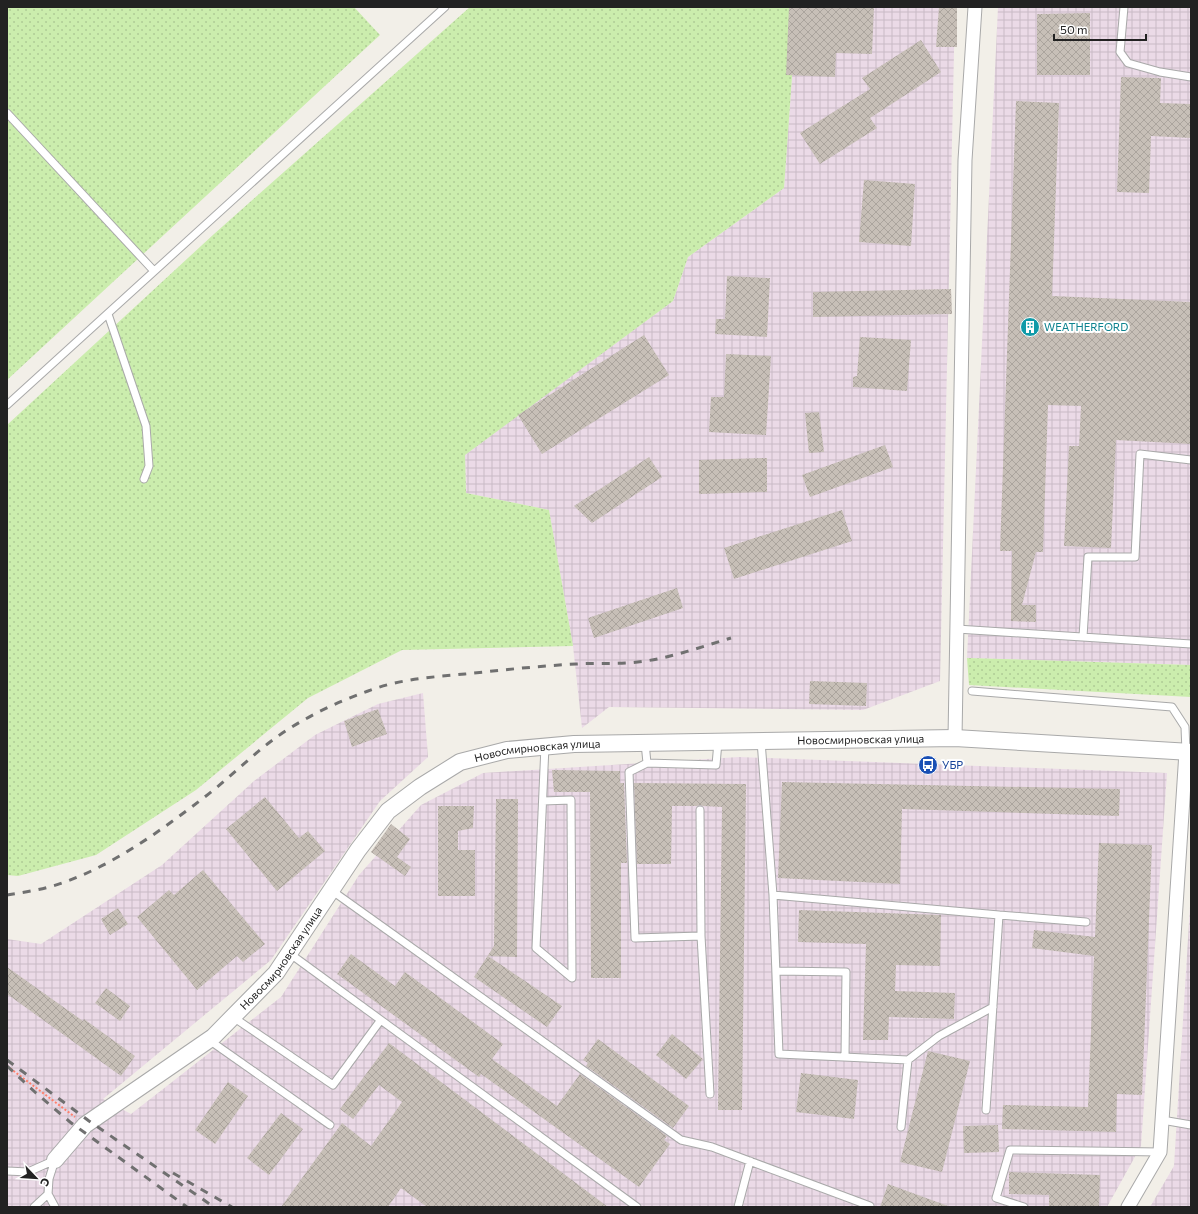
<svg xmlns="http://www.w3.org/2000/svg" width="1198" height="1214" font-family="Commissioner,sans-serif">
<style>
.industrial{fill:url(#industrial-grid)}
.grass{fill:url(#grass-dots)}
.building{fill:url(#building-cross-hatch)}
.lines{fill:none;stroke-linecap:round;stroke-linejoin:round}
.service-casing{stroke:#a9a9a9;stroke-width:9}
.minor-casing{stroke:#a9a9a9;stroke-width:15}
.tertiary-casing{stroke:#a9a9a9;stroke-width:18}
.path{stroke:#fe806d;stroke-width:2;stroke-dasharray:2 2;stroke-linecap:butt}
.service{stroke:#fff;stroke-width:7}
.minor{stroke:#fff;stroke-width:13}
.tertiary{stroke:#fff;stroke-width:16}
.rail{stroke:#707070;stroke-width:3;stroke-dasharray:8 8;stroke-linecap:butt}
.labels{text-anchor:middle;stroke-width:4;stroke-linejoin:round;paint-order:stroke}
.culture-label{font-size:11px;fill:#0d838f;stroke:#fff;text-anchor:start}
.street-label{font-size:11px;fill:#222;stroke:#fff}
.transit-label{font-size:11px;fill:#164399;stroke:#fff;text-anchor:start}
</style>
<defs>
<pattern id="industrial-grid" width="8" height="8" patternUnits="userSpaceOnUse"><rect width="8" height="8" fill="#ebdae7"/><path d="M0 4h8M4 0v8" fill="none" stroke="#c9bbc6"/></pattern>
<pattern id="grass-dots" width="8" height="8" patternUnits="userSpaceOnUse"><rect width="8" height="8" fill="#cbedad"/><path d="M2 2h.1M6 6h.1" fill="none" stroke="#aecb95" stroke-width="1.8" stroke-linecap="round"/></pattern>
<pattern id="building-cross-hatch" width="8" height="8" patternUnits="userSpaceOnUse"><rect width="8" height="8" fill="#c7bfb7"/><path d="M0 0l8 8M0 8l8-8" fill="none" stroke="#aba49d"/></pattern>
</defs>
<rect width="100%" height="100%" fill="#f2efe8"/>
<path class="industrial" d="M797,7H955L940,681L863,710L609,707L582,728L573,646L549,510L466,493L465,455L518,415L673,301L688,257L784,188Z
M998,7H1191V665L967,658Z
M423,693L428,757L380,801L271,960L103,1099L131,1114L281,997L359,875L421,805L483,773L739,757L1167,773L1141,1146L1107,1207H7V939L41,944L162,865L254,781L315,735L378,704Z
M1191,890V1207H1150L1174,1166Z"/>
<path class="grass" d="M7,7H354L380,35L7,380Z
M470,7H797L784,188L688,257L673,301L465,455L466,493L549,510L573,646L402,650L308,698L196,790L96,855L18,876L7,875V425L214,234Z
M967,658L1191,665V697L969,685Z"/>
<path class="building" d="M789,7H874L872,54L836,53L835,77L786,75Z
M939,7H957V47H936Z
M1090,13V75H1037V14Z
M921,40L941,72L870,118L877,128L820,164L800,133L870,89L862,78Z
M1121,77L1161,78L1160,103L1191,104V138L1151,136L1149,193L1117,192Z
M1016,101L1059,103L1052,296L1191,302V444L1116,440L1111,548L1064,546L1069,446H1079L1081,406L1048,405L1043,552H1036L1022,605H1036V622L1011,621L1012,551H1000Z
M864,180L915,184L911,246L859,242Z
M727,276L770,278L767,337L715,334L716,319H725Z
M951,289L952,314L813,317V292Z
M644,335L669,375L542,454L518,415Z
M860,337L911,340L907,391L853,387V377L857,376Z
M726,354L771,356L766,435L709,432L711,397H724Z
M819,412L824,452L809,453L805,413Z
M885,445L893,467L810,497L802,475Z
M649,457L662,477L592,523L574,506Z
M767,458V492L699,494V460Z
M842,510L852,541L734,579L724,548Z
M677,588L683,608L594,638L588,618Z
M810,681L867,683L866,706L809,704Z
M378,709L387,734L352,747L344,721Z
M552,770L620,771V783H624L627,863H621V978H591L590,792H554Z
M782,782L1120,789L1119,816L902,809L900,884L778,878Z
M634,783L746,784L742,1110H718L722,807L703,806L700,805L697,806H672L671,864H637Z
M265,797L299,838L308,831L325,851L277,891L226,829Z
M496,799H518L517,957L488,956L562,1006L547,1027L474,977L494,946Z
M438,806H474L473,828L458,831V850H475V896H438Z
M391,824L410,839L397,857L411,867L405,876L371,852Z
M1099,843L1152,845L1142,1095L1117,1094L1116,1132L1002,1129L1003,1105L1088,1107L1094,956L1032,948L1034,930L1095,937Z
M203,870L265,944L243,962L237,956L197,990L137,917L169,890L174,895Z
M118,908L128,924L110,935L101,919Z
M799,910L941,915L940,966L896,965L895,991L955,993L954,1019L889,1017L888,1040H863L866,944L798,942Z
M351,954L395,986L405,972L503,1044L492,1059L557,1106L580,1074L667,1136L664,1140L670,1144L639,1187L481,1074L479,1077L337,974Z
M7,967L83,1021L84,1019L135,1056L121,1076L7,994Z
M106,988L130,1006L120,1021L95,1003Z
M672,1034L703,1059L686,1079L656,1055Z
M598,1039L689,1106L673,1128L586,1066L588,1063L583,1060Z
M389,1043L608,1207H427L401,1188L388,1207H281L342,1123L371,1146L402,1102L379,1085L353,1119L340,1109Z
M928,1051L970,1061L942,1172L900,1162Z
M801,1073L858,1080L854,1119L796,1112Z
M228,1082L248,1096L215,1144L195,1130Z
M281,1113L303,1129L269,1175L247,1158Z
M998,1125L999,1152L964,1153L963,1126Z
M1009,1172L1100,1175L1099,1207H1049V1195L1009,1194Z
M888,1184L948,1206V1207H880Z"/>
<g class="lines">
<g class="service-casing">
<path id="service" d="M1124,7L1120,52L1128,63L1160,72L1191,77
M7,113L154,271
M108,314L146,426L149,466L144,479
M7,405L445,7
M957,629L1191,644
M1083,637L1088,557H1135L1140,454L1191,460
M972,691L1172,707L1185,727L1186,752
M761,741L773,895L999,915L986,1110
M645,743L647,763L716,765L718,742
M647,763L629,772L635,938L701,936
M543,801L571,800L572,978L536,948L545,746
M700,810L701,936L710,1094
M331,890L681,1140L712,1147L870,1206
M773,895L779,1054L908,1060L939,1036L993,1007
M999,915L1086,922
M289,953L637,1207
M776,971L846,972L845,1057
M233,1017L333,1085L380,1021
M209,1040L330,1125
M1162,1120L1191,1125
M901,1127L908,1060
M55,1160L49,1179L48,1194L55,1207
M7,1171L28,1172L55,1160
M34,1207L48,1194
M738,1207L750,1161
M1024,1207L996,1198L1010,1150L1160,1152"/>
</g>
<g class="minor-casing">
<path id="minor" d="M955,738L965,160L975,7
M1128,1207L1160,1152L1186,752"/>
</g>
<g class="tertiary-casing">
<g id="tertiary">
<path id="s1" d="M55,1160L85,1125L213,1037L276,973L358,850L388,811L420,787L460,762L507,750L574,744L955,738L1191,752"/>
</g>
</g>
<path class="path" d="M7,1066L75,1117"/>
<use href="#service" class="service"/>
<use href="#minor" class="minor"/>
<use href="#tertiary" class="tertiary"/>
<path class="rail" d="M7,895C26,892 46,889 65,882C117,863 163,829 206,796C228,779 248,759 270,742C299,720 334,703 368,691C399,679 433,677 465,674C502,670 539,666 576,664C593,663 610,664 627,663C663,661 697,648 731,638
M7,1060L89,1121L214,1207
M7,1066L36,1093L70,1122L187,1207
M173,1173L232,1207"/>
</g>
<defs>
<g id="building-disc" transform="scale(1)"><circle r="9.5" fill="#0f9aa8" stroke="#fff"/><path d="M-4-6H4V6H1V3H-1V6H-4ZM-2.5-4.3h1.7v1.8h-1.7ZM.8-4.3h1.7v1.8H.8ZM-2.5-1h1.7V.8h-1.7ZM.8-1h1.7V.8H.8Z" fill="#fff"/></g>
<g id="bus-disc" transform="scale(1)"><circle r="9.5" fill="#1a4fb4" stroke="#fff"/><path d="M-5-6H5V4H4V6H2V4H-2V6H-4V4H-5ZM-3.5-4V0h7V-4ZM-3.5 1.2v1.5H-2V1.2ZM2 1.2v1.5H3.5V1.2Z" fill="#fff"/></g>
</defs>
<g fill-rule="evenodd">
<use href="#building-disc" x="1030" y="327"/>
<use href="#bus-disc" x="928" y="765"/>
</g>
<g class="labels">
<g class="culture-label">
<text x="1044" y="331">WEATHERFORD</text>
</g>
<g class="street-label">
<text dy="4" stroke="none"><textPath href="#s1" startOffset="978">Новосмирновская улица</textPath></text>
<text dy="4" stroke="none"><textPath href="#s1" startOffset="654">Новосмирновская улица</textPath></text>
<text dy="4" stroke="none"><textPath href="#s1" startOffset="306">Новосмирновская улица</textPath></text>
</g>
<g class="transit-label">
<text x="942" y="769">УБР</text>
</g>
</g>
<rect width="1198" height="1214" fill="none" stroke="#222222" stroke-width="16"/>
<g transform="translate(36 1178) rotate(115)" stroke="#ffffff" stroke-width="3" paint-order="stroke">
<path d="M0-3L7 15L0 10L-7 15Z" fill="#222222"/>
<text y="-6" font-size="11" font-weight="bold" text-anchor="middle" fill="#222222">С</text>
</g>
<path d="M1054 34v6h92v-6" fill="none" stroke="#222222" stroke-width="2"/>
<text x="1060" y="34" font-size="12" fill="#222222" stroke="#ffffff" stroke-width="3" paint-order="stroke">50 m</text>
</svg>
